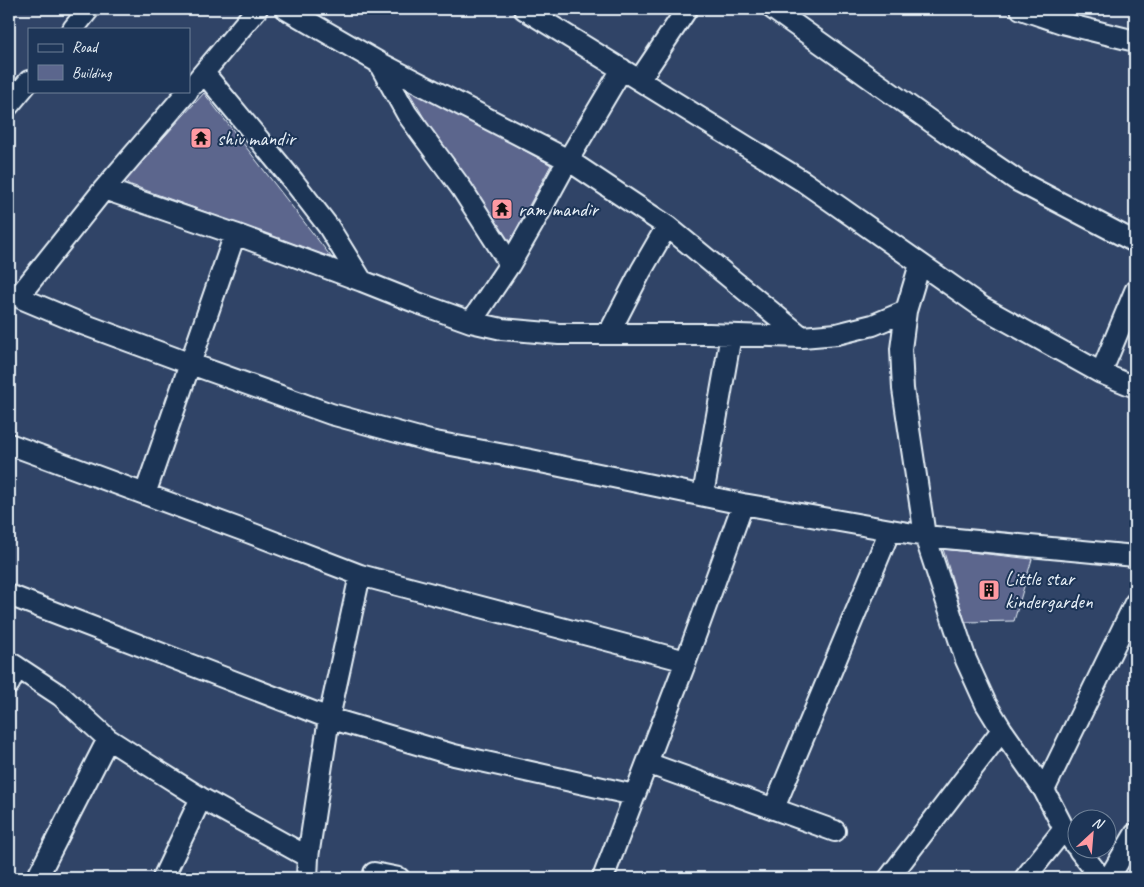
<svg xmlns="http://www.w3.org/2000/svg" width="1144" height="887" font-family="Caveat,sans-serif">
<style>
.building{fill:#5b668d;stroke:#e8f1f8}
.lines{fill:none;stroke-linecap:round;stroke-linejoin:round}
.street-casing{stroke:#e8f1f8;stroke-width:24}
.street{stroke:#1d3557;stroke-width:20}
.labels{text-anchor:middle;stroke-width:4;stroke-linejoin:round;paint-order:stroke}
.poi-label{font-size:20px;fill:#e8f1f8;stroke:#1d3557;text-anchor:start}
</style>
<rect width="100%" height="100%" fill="#304467"/>
<filter id="ink" filterUnits="userSpaceOnUse"><feTurbulence type="fractalNoise" baseFrequency=".02" numOctaves="2"/><feDisplacementMap in="SourceGraphic" scale="10" xChannelSelector="R" yChannelSelector="G"/><feConvolveMatrix kernelMatrix="1 2 1 2 8 2 1 2 1" color-interpolation-filters="sRGB"/></filter>
<g filter="url(#ink)">
<path class="building" d="M405,85L551,165L503,254Z
M204,93L332,258L123,182Z
M943,549L1032,559L1014,621L965,622Z"/>
<g class="lines">
<g class="street-casing">
<path id="street" d="M286,9L378,62L568,160L667,226L802,337
M524,9L804,182L982,307L1101,373L1135,387
M773,9L947,133L1018,181L1135,242
M1021,9L1062,23L1135,41
M73,29L89,9
M378,62L407,114L462,189L510,264
M204,73L294,182L328,226L362,281
M640,79L687,9
M195,83L257,9
M9,105L29,81
M104,189L235,234L362,281L415,302L471,322L502,329L559,334H709L802,337L837,334L873,325L906,311
M920,264L906,311L901,349L903,389L925,536L966,660L986,704L1002,730L1044,790L1064,829L1076,846
M9,292L18,297L80,323L191,364L331,414L430,441L531,460L743,504L925,536L1135,556
M18,297L104,189L188,91
M471,322L510,264L533,224L568,160L622,69
M609,333L641,271L667,226
M1101,373L1135,291
M9,444L248,532L360,575L686,661
M145,494L235,234
M703,495L731,335
M9,595L329,718L454,755L634,795
M9,662L17,667L61,696L108,739L147,764L201,798L308,857
M9,684L17,667
M647,763L835,831
M1044,790L1135,603
M774,808L890,530
M1079,850L1101,878
M374,873L399,878
M37,878L108,739
M163,878L201,798
M307,878L308,857L329,718L360,575
M603,878L686,661L743,504
M889,878L1002,730
M1025,878L1064,829
M1109,878L1135,834"/>
</g>
<use href="#street" class="street"/>
</g>
</g>
<defs>
<g id="temple-square" transform="scale(1.125)"><rect x="-9" y="-9" width="18" height="18" rx="4" fill="#ff9aa2" stroke="#1d3557"/><path d="M0-6L5-2H3V0L6.5 2.5H4V6H1.5V3h-3V6H-4V2.5H-6.5L-3 0V-2H-5Z" fill="#111"/></g>
<g id="building-square" transform="scale(1.125)"><rect x="-9" y="-9" width="18" height="18" rx="4" fill="#ff9aa2" stroke="#1d3557"/><path d="M-4-6H4V6H1V3H-1V6H-4ZM-2.5-4.3h1.7v1.8h-1.7ZM.8-4.3h1.7v1.8H.8ZM-2.5-1h1.7V.8h-1.7ZM.8-1h1.7V.8H.8Z" fill="#111"/></g>
</defs>
<g fill-rule="evenodd">
<use href="#temple-square" x="201" y="138"/>
<use href="#temple-square" x="502" y="209"/>
<use href="#building-square" x="989" y="590"/>
</g>
<g class="labels">
<g class="poi-label">
<text x="217" y="145">shiv mandir</text>
<text x="518" y="216">ram mandir</text>
<text x="1005" y="585">Little star<tspan x="1005" dy="23">kindergarden</tspan></text>
</g>
</g>
<rect width="1144" height="887" fill="none" stroke="#1d3557" stroke-width="30"/>
<rect x="15" y="15" width="1114" height="857" fill="none" stroke="#e8f1f8" stroke-width="2" filter="url(#ink)"/>
<rect x="28" y="28" width="162" height="65" fill="#1d3557" stroke="#6e8097"/>
<rect x="38" y="44" width="25" height="8" fill="#1d3557" stroke="#6e8097"/>
<text x="72" y="52" font-size="15" fill="#e8f1f8">Road</text>
<rect x="38" y="65" width="25" height="15" fill="#5b668d" stroke="#6e8097"/>
<text x="72" y="78" font-size="15" fill="#e8f1f8">Building</text>
<g transform="translate(1092 834) rotate(26)"><circle r="24" fill="#1d3557" stroke="#6e8097"/>
<path d="M0-4L9 19L0 12L-9 19Z" fill="#ff9aa2"/>
<text y="-8" font-size="14" font-weight="bold" text-anchor="middle" fill="#e8f1f8">N</text>
</g>
</svg>
